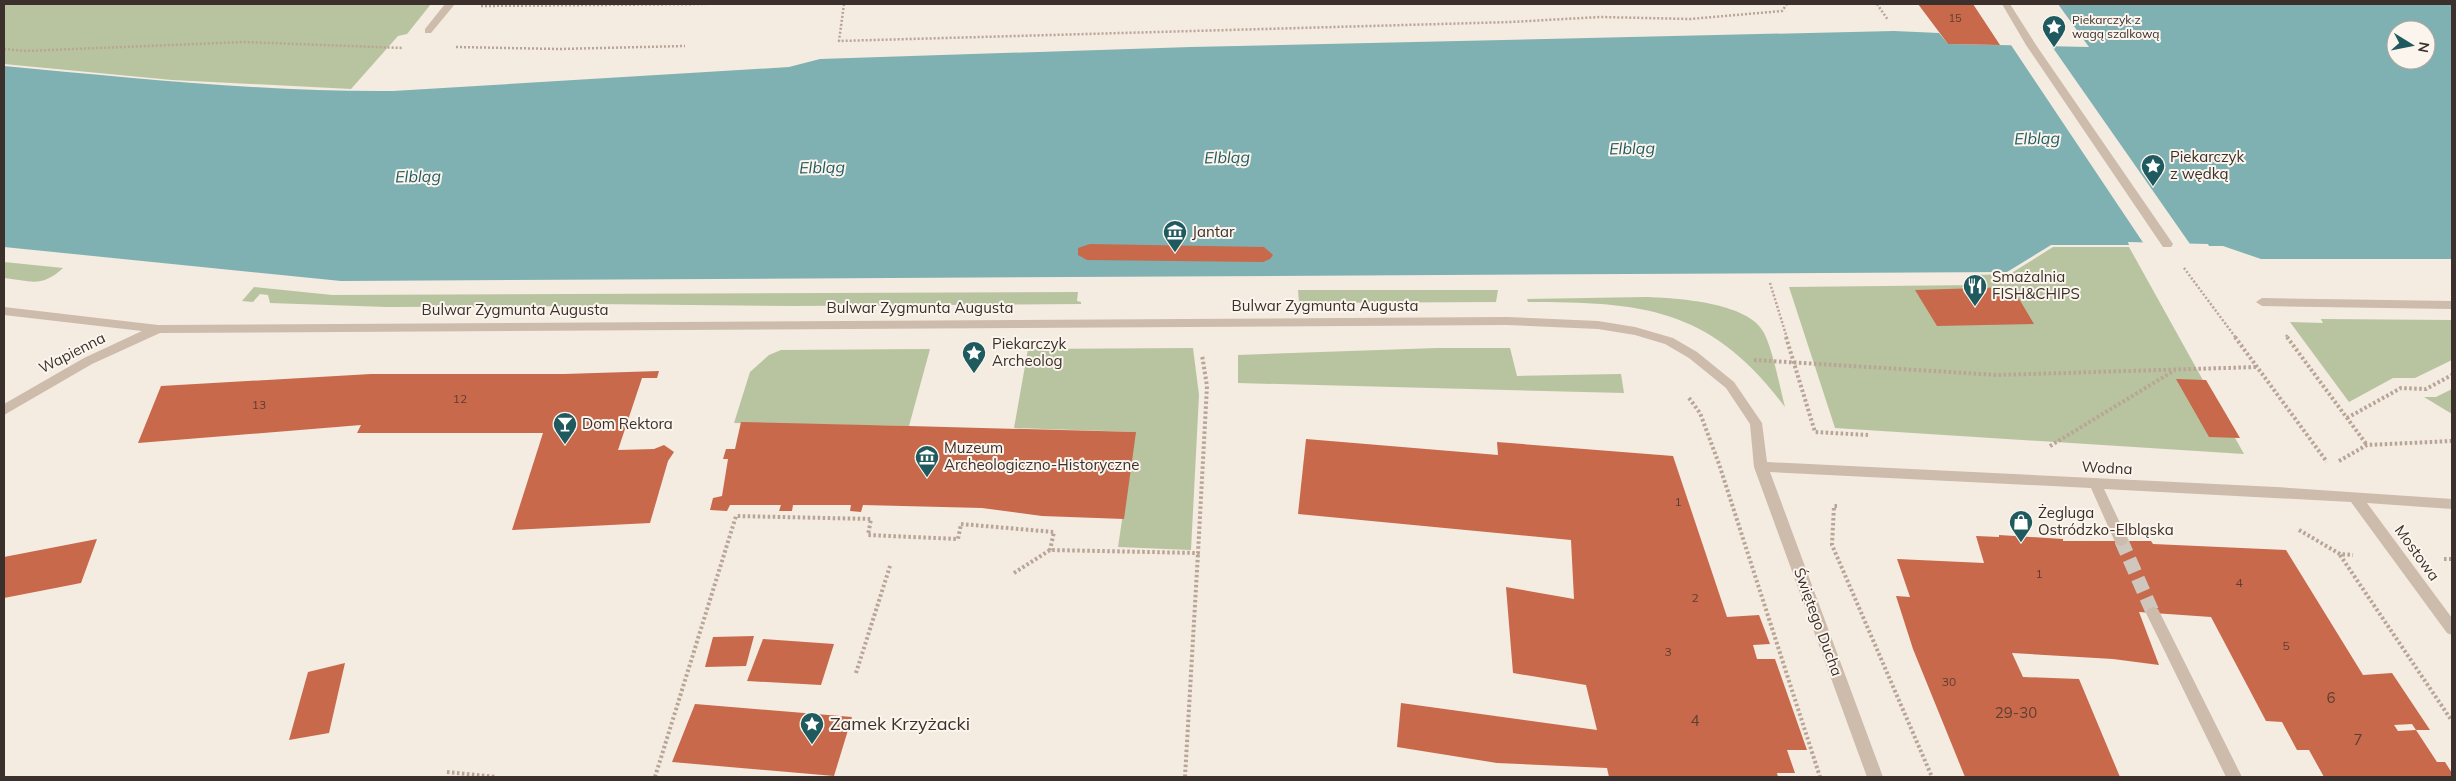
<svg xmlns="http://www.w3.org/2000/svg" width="2456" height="781" font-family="Mulish,sans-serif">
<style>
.green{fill:#b8c4a0}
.water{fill:#7fb0b2;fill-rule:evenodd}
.pier{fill:#f4ebe1}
.building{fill:#c8694b;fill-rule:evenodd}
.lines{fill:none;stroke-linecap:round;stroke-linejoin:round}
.minor-tunnel{stroke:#cfc6bd;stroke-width:14;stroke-dasharray:14 7;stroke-linecap:butt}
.path-far1{stroke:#b9a596;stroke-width:2.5;stroke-dasharray:2 2;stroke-linecap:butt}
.path{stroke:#b9a596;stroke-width:4;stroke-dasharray:2.5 2.5;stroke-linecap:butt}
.minor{fill:#cdbbac;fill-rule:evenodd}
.labels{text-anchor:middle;stroke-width:4;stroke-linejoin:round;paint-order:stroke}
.far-number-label{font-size:11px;fill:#5e3e33}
.far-poi-label{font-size:12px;fill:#3b302b;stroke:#fbf5ee;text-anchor:start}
.number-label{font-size:12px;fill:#5e3e33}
.poi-label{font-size:15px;fill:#3b302b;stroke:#fbf5ee;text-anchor:start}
.street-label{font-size:15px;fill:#3b302b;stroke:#fbf5ee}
.near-number-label{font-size:15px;fill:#5e3e33}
.water-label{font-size:16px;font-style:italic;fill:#1f5a5e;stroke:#fbf5ee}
.near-poi-label{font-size:18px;fill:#3b302b;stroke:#fbf5ee;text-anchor:start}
</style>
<rect width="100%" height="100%" fill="#f4ebe1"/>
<path class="green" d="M4,4H431L407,34L398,36L351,89L172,80L4,64Z
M2053,247H2129L2244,454L1835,428L1789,287L1978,285L1973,275L2010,274Z
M4,262L63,268C41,288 32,281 4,278Z
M254,287L332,295L1078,292L1077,301L1081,302V304L792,306L594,304L592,306L387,307L270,303L268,295L260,294L253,302L242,301Z
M1298,290H1498L1496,302L1299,303Z
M1646,297C1675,298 1749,302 1764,333C1774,354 1779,384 1785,407C1711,308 1644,302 1528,302L1527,299Z
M2321,319L2451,320L2452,360L2415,378H2393L2349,402L2290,322L2323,323Z
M1193,348L1199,395L1191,550L1118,547L1135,432L1014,428L1028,349Z
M1437,348H1510L1517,376L1621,374L1624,393L1238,383V355Z
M930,349L909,426L734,423L750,372L769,355L781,350Z
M2452,389V414L2424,397H2436Z"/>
<path class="water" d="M2058,4H2452V259H2261L2223,246H2209L2208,244L2128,242L2129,245H2051L2007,272L341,281L4,247V66C133,78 263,92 393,91L789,67L820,59L1191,47L1894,31L1939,33L1948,44L2089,47ZM2396,30H2426V60H2396Z"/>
<path class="pier" d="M2011,45H2051L2190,244H2144Z"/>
<path class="building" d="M1918,4H1973L2000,45L1948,44Z
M1090,244L1264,247L1273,255L1270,259L1263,262L1087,260L1078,255V248Z
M2012,287L2034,324L1937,326L1915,290Z
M659,371L657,378H642L618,450L654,449L664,445L674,452L668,461L650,523L512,530L543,433H357L361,425L138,443L161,386L371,374H564Z
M2176,379L2206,380L2240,438L2209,437Z
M741,422L909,426L1136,432L1124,519L1042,516L982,508L863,505L861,512L850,511L851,505H793L792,511H779L781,505H730L727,511L710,510L713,498L722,496L728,459H723L726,449H735Z
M1306,439L1498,455L1497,442L1673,456L1727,617L1759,615L1770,644L1753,645L1757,659H1775L1807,750H1787L1795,773H1777L1778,777H1609L1607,768L1497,763L1397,747L1401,703L1597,730L1586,685L1513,673L1506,587L1574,599L1571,540L1298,514Z
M1999,535L2063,539V541H2151L2153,544L2286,550L2363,675L2392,673L2430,730H2416L2437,762H2445L2452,773V777H2324L2309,750H2297L2282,722L2266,721L2211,617L2139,612L2159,665L2113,659L2012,653L2023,677L2079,679L2120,777H1965L1913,649L1896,596L1910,597L1897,559L1984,563L1976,536L1999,537ZM2412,724L2416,730L2398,731L2394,725Z
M97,539L81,583L4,598V557Z
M754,636L746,666L705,667L713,637Z
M763,639L834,644L821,685L747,681Z
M345,663L329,733L289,740L308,672Z
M695,704L852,717L834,776L672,762Z"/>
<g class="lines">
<path class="minor-tunnel" d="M2121,540L2153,613"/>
<path class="path-far1" d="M844,4L839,41L1511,22L1600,17L1690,19L1782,11L1787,4
M1877,4L1888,20
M481,6L706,4
M456,47L559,49L685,46
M4,49L26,51L244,42L403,48
M2184,268L2236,338
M1770,283L1787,338
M2286,335L2288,338"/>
<path class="path" d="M1786,337L1815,432L1868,435
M2235,337L2327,462
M2287,337L2367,445
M1754,360L1998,375L2257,367
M1689,398L1700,413L1719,464L1820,777
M2347,418L2401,388L2426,389L2452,375
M2050,446L2175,370
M2339,461L2367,445L2452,441
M1837,506H1834L1832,545L1932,777
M2299,530L2340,554L2353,555
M2340,555L2452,721
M2444,559H2452
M1014,573L1050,550L1198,553L1207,386L1202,355
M856,673L890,566
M447,772L496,777
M655,777L736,516L871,519L868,535L958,539L961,524L1054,532L1050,550
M1185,777L1198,553"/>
<path class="minor" d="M445,4H455L431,33H425V29Z
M2002,4H2010L2036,45L2171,241L2173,244L2171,247H2163L2026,45Z
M2262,298L2452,301V309L2262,306L2256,302Z
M4,307L158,325L1506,317L1598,321L1635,327L1673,338L1697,352L1734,382L1762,423L1767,462L2276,487L2452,499V509L2367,503L2452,618V635L2447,633L2351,502L2104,489L2128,540L2126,544L2121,546L2116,544L2091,488L1770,472L1883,777H1867L1754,467L1750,424L1726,388L1689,358L1665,344L1635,335L1598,329L1506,325L160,333L92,364L4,415V404L84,358L142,331L4,315Z
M2153,607L2158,609L2242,777H2226L2146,613L2148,609Z"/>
</g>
<defs>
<g id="sight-pin" transform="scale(1.25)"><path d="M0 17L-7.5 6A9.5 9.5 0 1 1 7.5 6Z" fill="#1f5a5e" stroke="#fbf5ee"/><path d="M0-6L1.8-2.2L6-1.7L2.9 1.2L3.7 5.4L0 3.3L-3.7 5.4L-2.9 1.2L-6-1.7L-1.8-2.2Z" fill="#fff"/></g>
<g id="museum-pin" transform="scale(1.25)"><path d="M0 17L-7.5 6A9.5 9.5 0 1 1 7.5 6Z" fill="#1f5a5e" stroke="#fbf5ee"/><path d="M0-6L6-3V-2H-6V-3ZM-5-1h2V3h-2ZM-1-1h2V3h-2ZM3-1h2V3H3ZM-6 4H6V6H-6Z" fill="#fff"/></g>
<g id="restaurant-pin" transform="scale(1.25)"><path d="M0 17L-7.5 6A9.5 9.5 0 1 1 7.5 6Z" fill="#1f5a5e" stroke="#fbf5ee"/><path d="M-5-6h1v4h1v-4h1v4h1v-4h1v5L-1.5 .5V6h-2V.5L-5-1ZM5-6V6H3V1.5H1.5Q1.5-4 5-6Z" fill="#fff"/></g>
<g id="bar-pin" transform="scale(1.25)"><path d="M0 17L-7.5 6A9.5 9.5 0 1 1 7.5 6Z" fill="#1f5a5e" stroke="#fbf5ee"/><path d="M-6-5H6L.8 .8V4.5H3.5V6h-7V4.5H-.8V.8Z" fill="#fff"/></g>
<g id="shop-pin" transform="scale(1.25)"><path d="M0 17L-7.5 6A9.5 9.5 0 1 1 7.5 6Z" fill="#1f5a5e" stroke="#fbf5ee"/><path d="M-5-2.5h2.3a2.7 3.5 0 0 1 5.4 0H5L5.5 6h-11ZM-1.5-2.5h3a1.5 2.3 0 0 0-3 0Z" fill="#fff"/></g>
</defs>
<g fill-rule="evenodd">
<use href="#sight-pin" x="2054" y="27"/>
<use href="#sight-pin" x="2153" y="166"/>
<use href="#museum-pin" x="1175" y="232"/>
<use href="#restaurant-pin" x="1975" y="286"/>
<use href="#sight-pin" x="974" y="353"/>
<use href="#bar-pin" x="565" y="424"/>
<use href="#museum-pin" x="927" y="457"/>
<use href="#shop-pin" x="2021" y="522"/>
<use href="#sight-pin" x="812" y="724"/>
</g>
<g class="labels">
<g class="far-number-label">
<text x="1955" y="22">15</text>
</g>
<g class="far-poi-label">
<text x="2072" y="24">Piekarczyk z<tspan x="2072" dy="14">wagą szalkową</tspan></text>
</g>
<g class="number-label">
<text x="460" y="403">12</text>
<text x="259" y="409">13</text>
<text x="1678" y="506">1</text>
<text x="2039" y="578">1</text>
<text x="2239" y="587">4</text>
<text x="1695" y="602">2</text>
<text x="2286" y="650">5</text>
<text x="1668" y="656">3</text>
<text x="1949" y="686">30</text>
</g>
<g class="poi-label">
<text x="2170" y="162">Piekarczyk<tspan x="2170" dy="17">z wędką</tspan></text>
<text x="1192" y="237">Jantar</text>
<text x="1992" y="282">Smażalnia<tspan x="1992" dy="17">FISH&amp;CHIPS</tspan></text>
<text x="992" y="349">Piekarczyk<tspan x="992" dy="17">Archeolog</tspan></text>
<text x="582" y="429">Dom Rektora</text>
<text x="944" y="453">Muzeum<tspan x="944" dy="17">Archeologiczno-Historyczne</tspan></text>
<text x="2038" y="518">Żegluga<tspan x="2038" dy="17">Ostródzko-Elbląska</tspan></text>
</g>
<g class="street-label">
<text x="1325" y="311">Bulwar Zygmunta Augusta</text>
<text x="920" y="313">Bulwar Zygmunta Augusta</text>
<text x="515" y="315">Bulwar Zygmunta Augusta</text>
<text transform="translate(72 353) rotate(-27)" y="5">Wapienna</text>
<text transform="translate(2107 468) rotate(3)" y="5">Wodna</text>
<text transform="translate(2417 553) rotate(54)" y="5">Mostowa</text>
<text transform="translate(1818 622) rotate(70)" y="5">Świętego Ducha</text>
</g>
<g class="near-number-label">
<text x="2331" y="703">6</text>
<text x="2016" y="718">29-30</text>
<text x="1695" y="726">4</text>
<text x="2358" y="745">7</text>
</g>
<g class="water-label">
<text transform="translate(2037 138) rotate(-1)" y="6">Elbląg</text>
<text transform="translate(1632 148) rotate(-1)" y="6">Elbląg</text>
<text transform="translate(1227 157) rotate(-1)" y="6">Elbląg</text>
<text transform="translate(822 167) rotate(-1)" y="6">Elbląg</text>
<text transform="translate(418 176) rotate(-1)" y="6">Elbląg</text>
</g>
<g class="near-poi-label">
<text x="830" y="730">Zamek Krzyżacki</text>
</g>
</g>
<rect width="2456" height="781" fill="none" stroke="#3b302b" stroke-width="10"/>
<g transform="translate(2411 45) rotate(100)"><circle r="24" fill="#fbf5ee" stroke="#aea6a0"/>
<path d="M0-4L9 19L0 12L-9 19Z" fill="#1f5a5e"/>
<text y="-8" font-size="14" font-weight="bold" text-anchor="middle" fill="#3b302b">N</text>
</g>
</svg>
